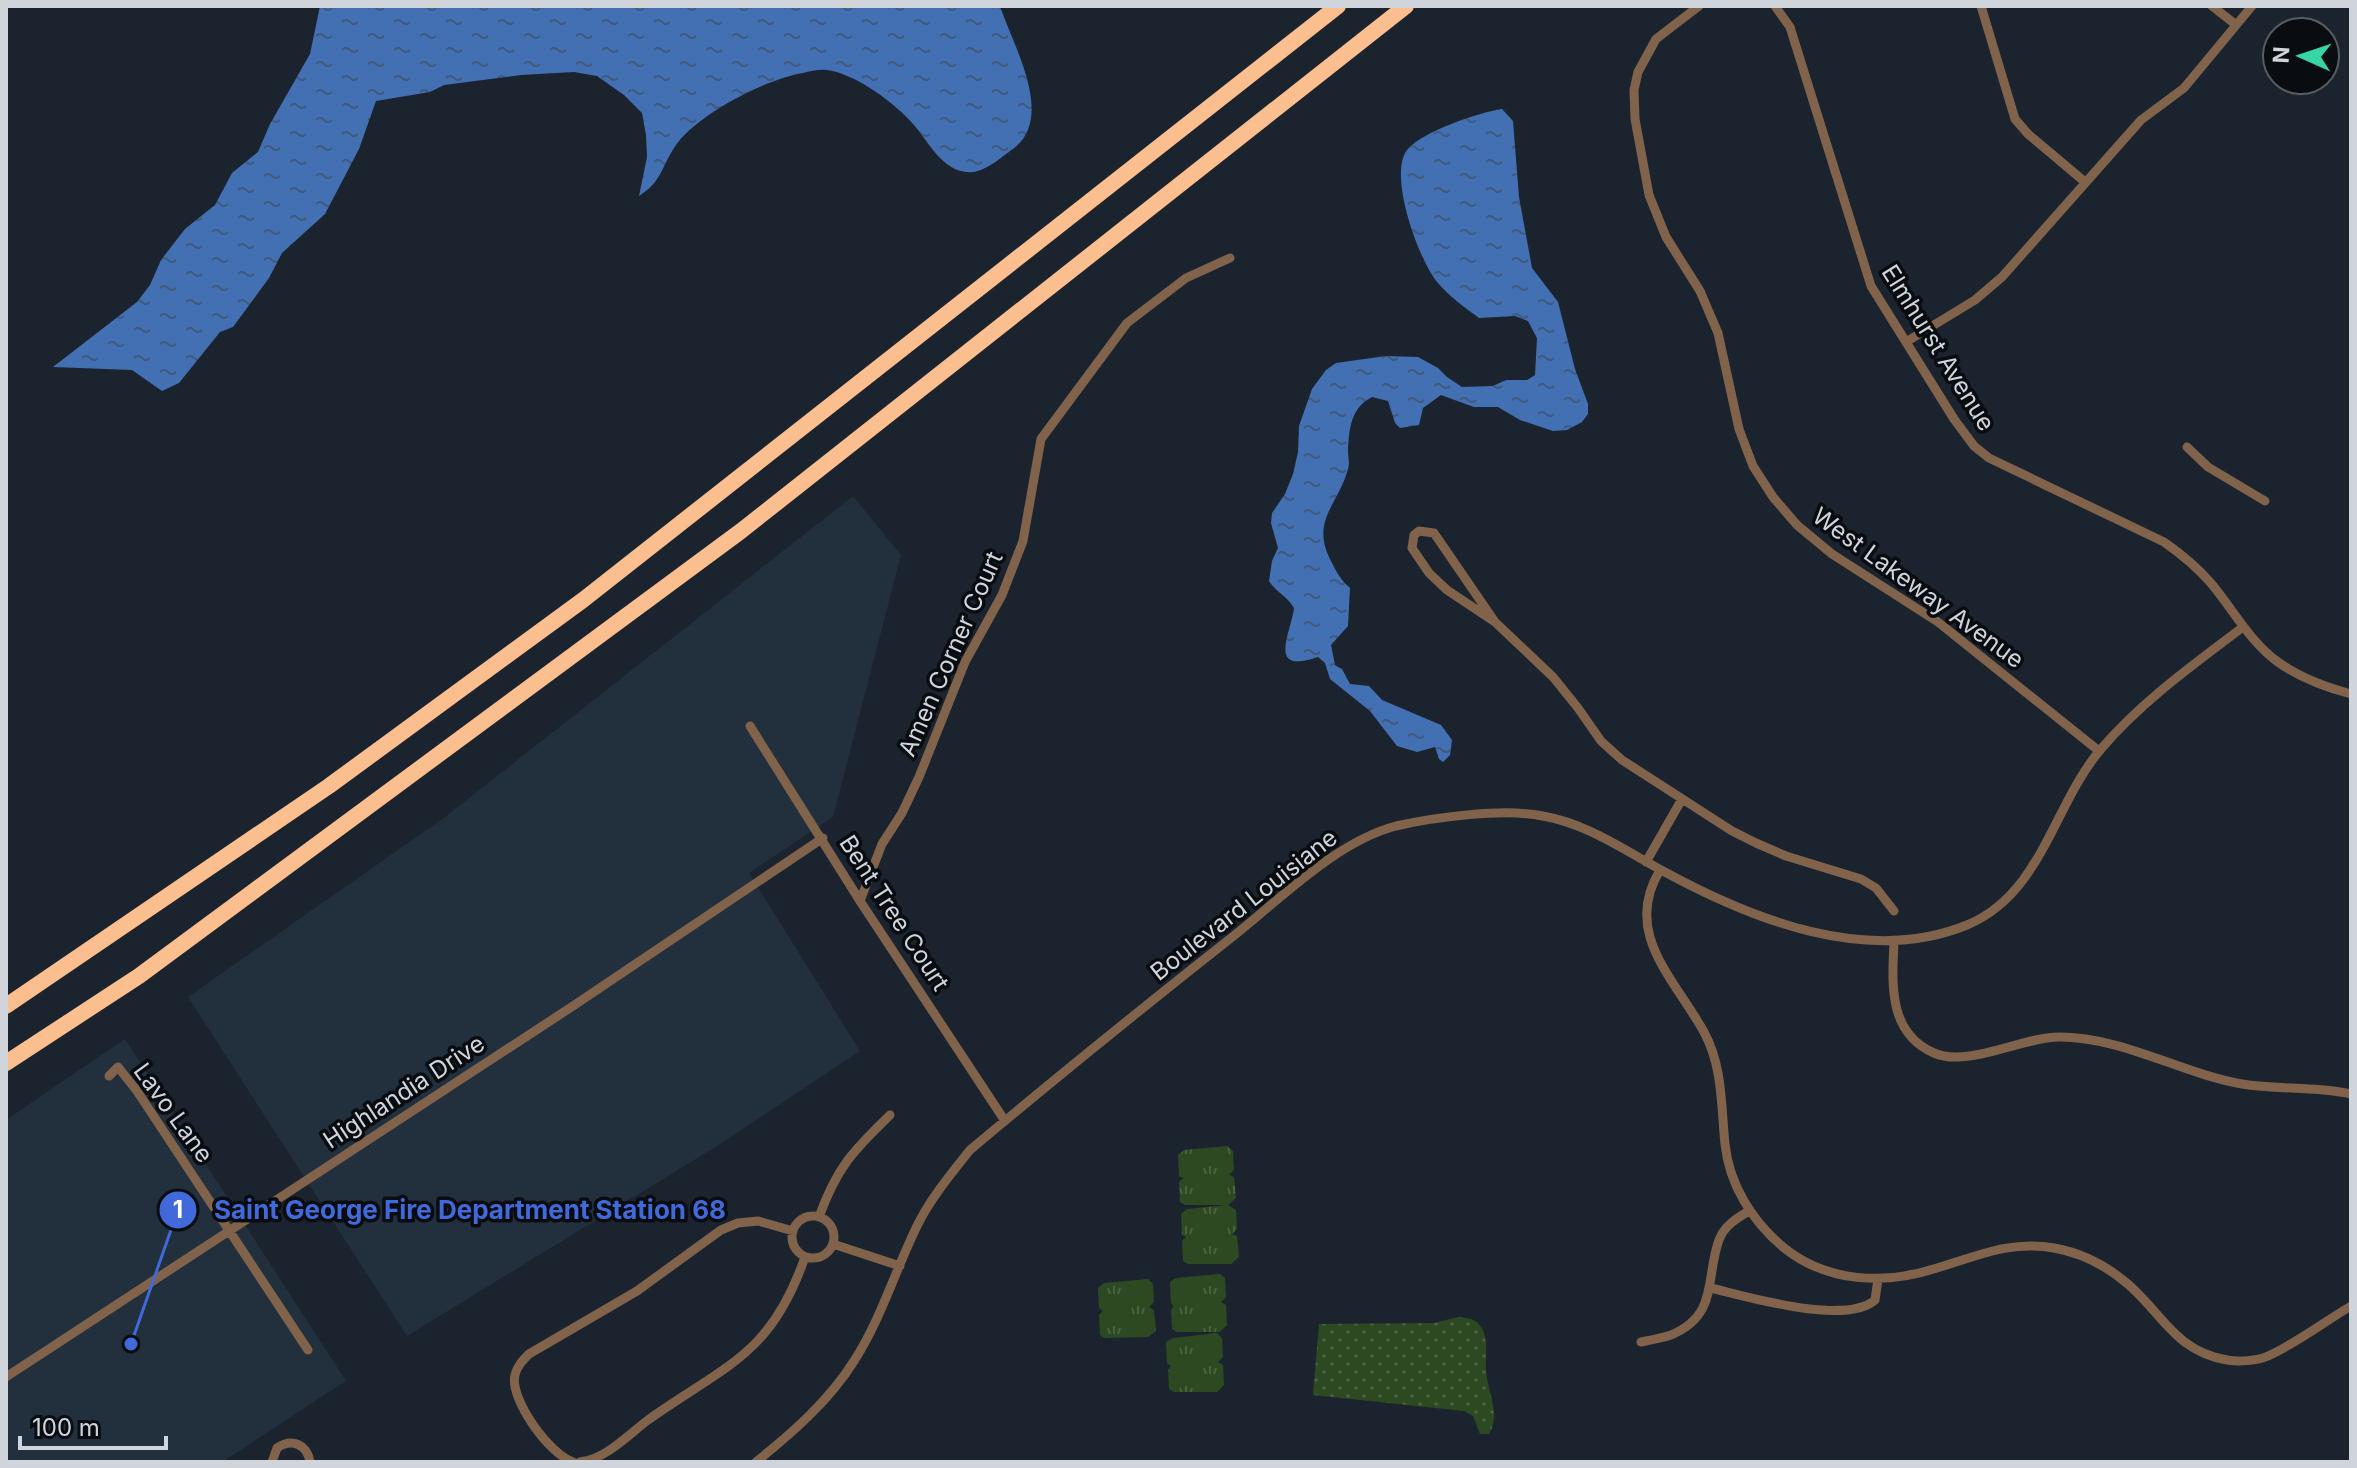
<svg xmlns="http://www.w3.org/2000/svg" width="2357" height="1468" font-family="Inter,sans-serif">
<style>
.built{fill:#222f3d}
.grass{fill:url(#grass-dots)}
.park{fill:url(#park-tufts)}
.water{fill:url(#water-ripples)}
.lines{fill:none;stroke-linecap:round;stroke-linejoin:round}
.minor{stroke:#81634b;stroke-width:9}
.motorway{stroke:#fbbe8e;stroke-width:16}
.labels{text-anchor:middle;stroke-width:7;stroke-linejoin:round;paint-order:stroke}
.street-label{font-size:24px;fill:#cfd5db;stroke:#090d11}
.leader{fill:none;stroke:#4169d9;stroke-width:3}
.callout-dot{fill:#4169d9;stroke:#090d11;stroke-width:3}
.mark-label{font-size:24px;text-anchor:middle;font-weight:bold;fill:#fff}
.callout-label{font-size:26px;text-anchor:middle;font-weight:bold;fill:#4169d9;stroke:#090d11;stroke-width:7;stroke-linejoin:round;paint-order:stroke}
</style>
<defs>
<pattern id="grass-dots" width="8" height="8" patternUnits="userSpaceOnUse" patternTransform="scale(2)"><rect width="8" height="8" fill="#2c4921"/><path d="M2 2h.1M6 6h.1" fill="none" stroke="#4a6241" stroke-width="1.8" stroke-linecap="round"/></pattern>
<pattern id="park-tufts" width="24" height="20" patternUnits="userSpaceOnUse" patternTransform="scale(2)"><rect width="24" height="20" fill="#2c4921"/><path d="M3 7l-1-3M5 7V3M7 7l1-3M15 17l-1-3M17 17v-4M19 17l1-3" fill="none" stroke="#4a6241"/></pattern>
<pattern id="water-ripples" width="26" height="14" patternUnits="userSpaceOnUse" patternTransform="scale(2)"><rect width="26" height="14" fill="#436fb3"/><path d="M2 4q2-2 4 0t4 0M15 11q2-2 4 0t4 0" fill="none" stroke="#415a80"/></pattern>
</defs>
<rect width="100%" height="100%" fill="#1b242e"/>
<path class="built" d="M853,496L901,555L833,817L749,873L860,1051L717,1146L407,1336L188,997L445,817Z
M125,1039L346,1381L222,1462H6V1120Z"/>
<path class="grass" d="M1458,1317C1468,1318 1475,1318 1481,1327C1490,1341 1484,1361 1487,1378C1490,1396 1500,1417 1489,1434H1480L1473,1416L1464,1411L1313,1395L1319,1324L1434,1323Z"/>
<path class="park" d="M1228,1146L1233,1151L1234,1170L1229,1175L1234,1177L1236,1198L1228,1205L1236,1210L1237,1229L1232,1234L1237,1236L1239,1257L1231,1264H1188L1183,1261L1182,1241L1186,1237L1182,1235L1181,1214L1187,1209L1227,1205H1185L1180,1202L1179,1182L1183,1178L1179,1176L1178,1155L1184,1150Z
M1220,1274L1225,1278L1226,1297L1221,1302L1226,1305L1227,1325L1220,1332H1177L1172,1329L1171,1310L1174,1306L1171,1303L1170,1282L1176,1278Z
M1148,1279L1153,1284L1154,1302L1149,1307L1154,1310L1156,1331L1148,1337L1105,1338L1100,1335L1099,1315L1103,1311L1099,1308L1098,1288L1104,1283Z
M1217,1333L1222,1338L1223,1357L1218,1362L1223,1365L1224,1385L1217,1392H1174L1169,1389L1168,1370L1171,1366L1167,1363L1166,1342L1173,1338Z"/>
<path class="water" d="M320,6H1000C1013,46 1058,120 1010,151C1001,158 985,171 973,172C944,175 929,142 914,125C895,103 856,74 827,70C820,69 810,71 803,73C765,79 694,116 674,148C660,170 662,181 639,196L647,157L646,135L642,113L624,95L597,76L574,72L521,75L444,85L430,92L376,101L359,149L325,214L282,253L269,278L233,327L220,332L179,383L162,391L132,370L53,367L137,302L150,285L161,260L185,229L215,205L232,173L258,152L270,124L310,54Z
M1502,109L1513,121L1519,197L1532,268L1558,302L1575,369L1588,404V414L1582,422L1567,430L1553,431L1520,420L1498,407H1474L1441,395L1423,408L1419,425L1400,428L1395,423L1388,401L1372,397C1351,408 1349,428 1348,451C1348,457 1350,463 1348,469C1338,506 1309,521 1332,563C1337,573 1341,580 1350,588L1348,626L1331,645L1335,665L1342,669L1350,684L1369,686L1382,700L1441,725L1452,740L1450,755L1443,762L1439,759L1435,747L1417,752L1397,746L1370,711L1330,679L1325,663L1318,657C1266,675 1291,633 1294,608C1287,596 1276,592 1269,581L1272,561L1278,548L1271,523L1272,513L1285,494L1293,474L1298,452L1299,426L1312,389L1326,370L1336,363L1386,356L1418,357L1438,368L1447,377L1462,387L1493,386L1506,380H1527L1535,375L1537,338L1528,321L1515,316L1479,318C1464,307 1449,296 1437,282C1418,258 1388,175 1407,150C1421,132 1480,112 1502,109Z"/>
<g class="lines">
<path class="minor" d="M1699,6L1656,39L1638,72L1634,90L1635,119L1649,195L1666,237L1700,291L1718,333L1739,429L1753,466L1773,497L1797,525L1832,554L1938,622L2099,751
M1775,6L1790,27L1871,286L1954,419L1974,446L1989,458L2164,542C2181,554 2196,566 2210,582C2233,609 2249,641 2278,662C2300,678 2325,687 2351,694
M1981,6L2015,119L2028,134L2085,182
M2212,6L2235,24
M1906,342L1975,300L2002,277L2141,120L2184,88L2252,6
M2187,447L2208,467L2265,501
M1495,622L1434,533L1419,531L1414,535L1412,548L1429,573L1447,590L1495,622L1553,677L1578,708L1601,741L1622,760L1732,831L1756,843L1786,856L1861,879L1876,888L1894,911
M750,726L860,901L1005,1121
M1646,862L1682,799
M1660,870C1622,933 1674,978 1704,1032C1723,1067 1721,1106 1725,1144C1729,1184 1752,1221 1783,1247C1827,1283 1885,1285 1937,1268C1977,1256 2011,1240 2054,1248C2083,1253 2107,1266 2129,1285C2164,1316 2176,1351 2227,1360C2239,1362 2257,1361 2268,1356C2297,1343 2324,1322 2351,1306
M860,901L882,844L902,813L919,777L965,662L1002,595L1023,541L1041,439L1127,323L1186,278L1230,258
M1894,942C1892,984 1888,1033 1934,1053C1967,1068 2023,1037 2059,1037C2123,1037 2180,1073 2242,1084C2278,1090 2315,1086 2351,1094
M109,1076L118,1067L137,1091L308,1350
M792 1237a21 21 0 1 1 42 0a21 21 0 1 1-42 0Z
M819,1217C837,1167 853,1151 890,1115
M833,1244L900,1266
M1711,1288C1749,1297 1845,1326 1875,1300L1878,1279
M1641,1342C1651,1340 1662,1338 1671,1335C1719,1315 1705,1278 1719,1240C1724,1226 1737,1218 1749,1211
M6,1377L573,1006L823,838
M272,1462L277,1448C292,1438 307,1444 310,1462
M573,1462C550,1455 509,1399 515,1375C517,1366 523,1360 529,1354L637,1291L721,1230L738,1223L758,1221L793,1231
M580,1462C606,1459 628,1435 648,1420C725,1365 771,1356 805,1257
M756,1462C792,1433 829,1401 854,1361C881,1319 895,1271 917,1226C930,1199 951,1174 970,1150C1057,1077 1146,1005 1236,934C1282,897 1338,841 1396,826C1436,817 1504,808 1543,816C1588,824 1624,850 1663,871C1751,919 1867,966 1967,925C2042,894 2053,805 2101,749C2142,701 2193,665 2243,627"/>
<path class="motorway" d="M6,1006L329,786L583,600L1338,6
M6,1063L139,976L741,531L1406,6"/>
</g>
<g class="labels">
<g class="street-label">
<text transform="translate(1938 348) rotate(58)" y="8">Elmhurst Avenue</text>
<text transform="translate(1918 588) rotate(36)" y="8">West Lakeway Avenue</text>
<text transform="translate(951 654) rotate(-66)" y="8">Amen Corner Court</text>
<text transform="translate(1244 905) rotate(-38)" y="8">Boulevard Louisiane</text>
<text transform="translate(894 913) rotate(57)" y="8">Bent Tree Court</text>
<text transform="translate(404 1092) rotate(-33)" y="8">Highlandia Drive</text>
<text transform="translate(173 1113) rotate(54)" y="8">Lavo Lane</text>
</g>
</g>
<path class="leader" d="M131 1344L178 1210"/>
<g class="callout-dot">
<circle cx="131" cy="1344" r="8"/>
<circle cx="178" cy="1210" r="20"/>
</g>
<g class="mark-label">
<text x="178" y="1218">1</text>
</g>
<g class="callout-label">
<text x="470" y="1219">Saint George Fire Department Station 68</text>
</g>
<rect width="2357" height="1468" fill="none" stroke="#cfd5db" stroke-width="16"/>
<g transform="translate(2301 56) rotate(273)"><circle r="38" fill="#090d11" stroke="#585d62" stroke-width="2"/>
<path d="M0-6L14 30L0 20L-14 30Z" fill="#36d4a7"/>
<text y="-12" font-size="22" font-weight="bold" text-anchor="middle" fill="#cfd5db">N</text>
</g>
<path d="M20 1436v12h146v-12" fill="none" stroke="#cfd5db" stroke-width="4"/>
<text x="32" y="1436" font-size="24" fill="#cfd5db" stroke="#090d11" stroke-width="6" paint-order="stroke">100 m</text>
</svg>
